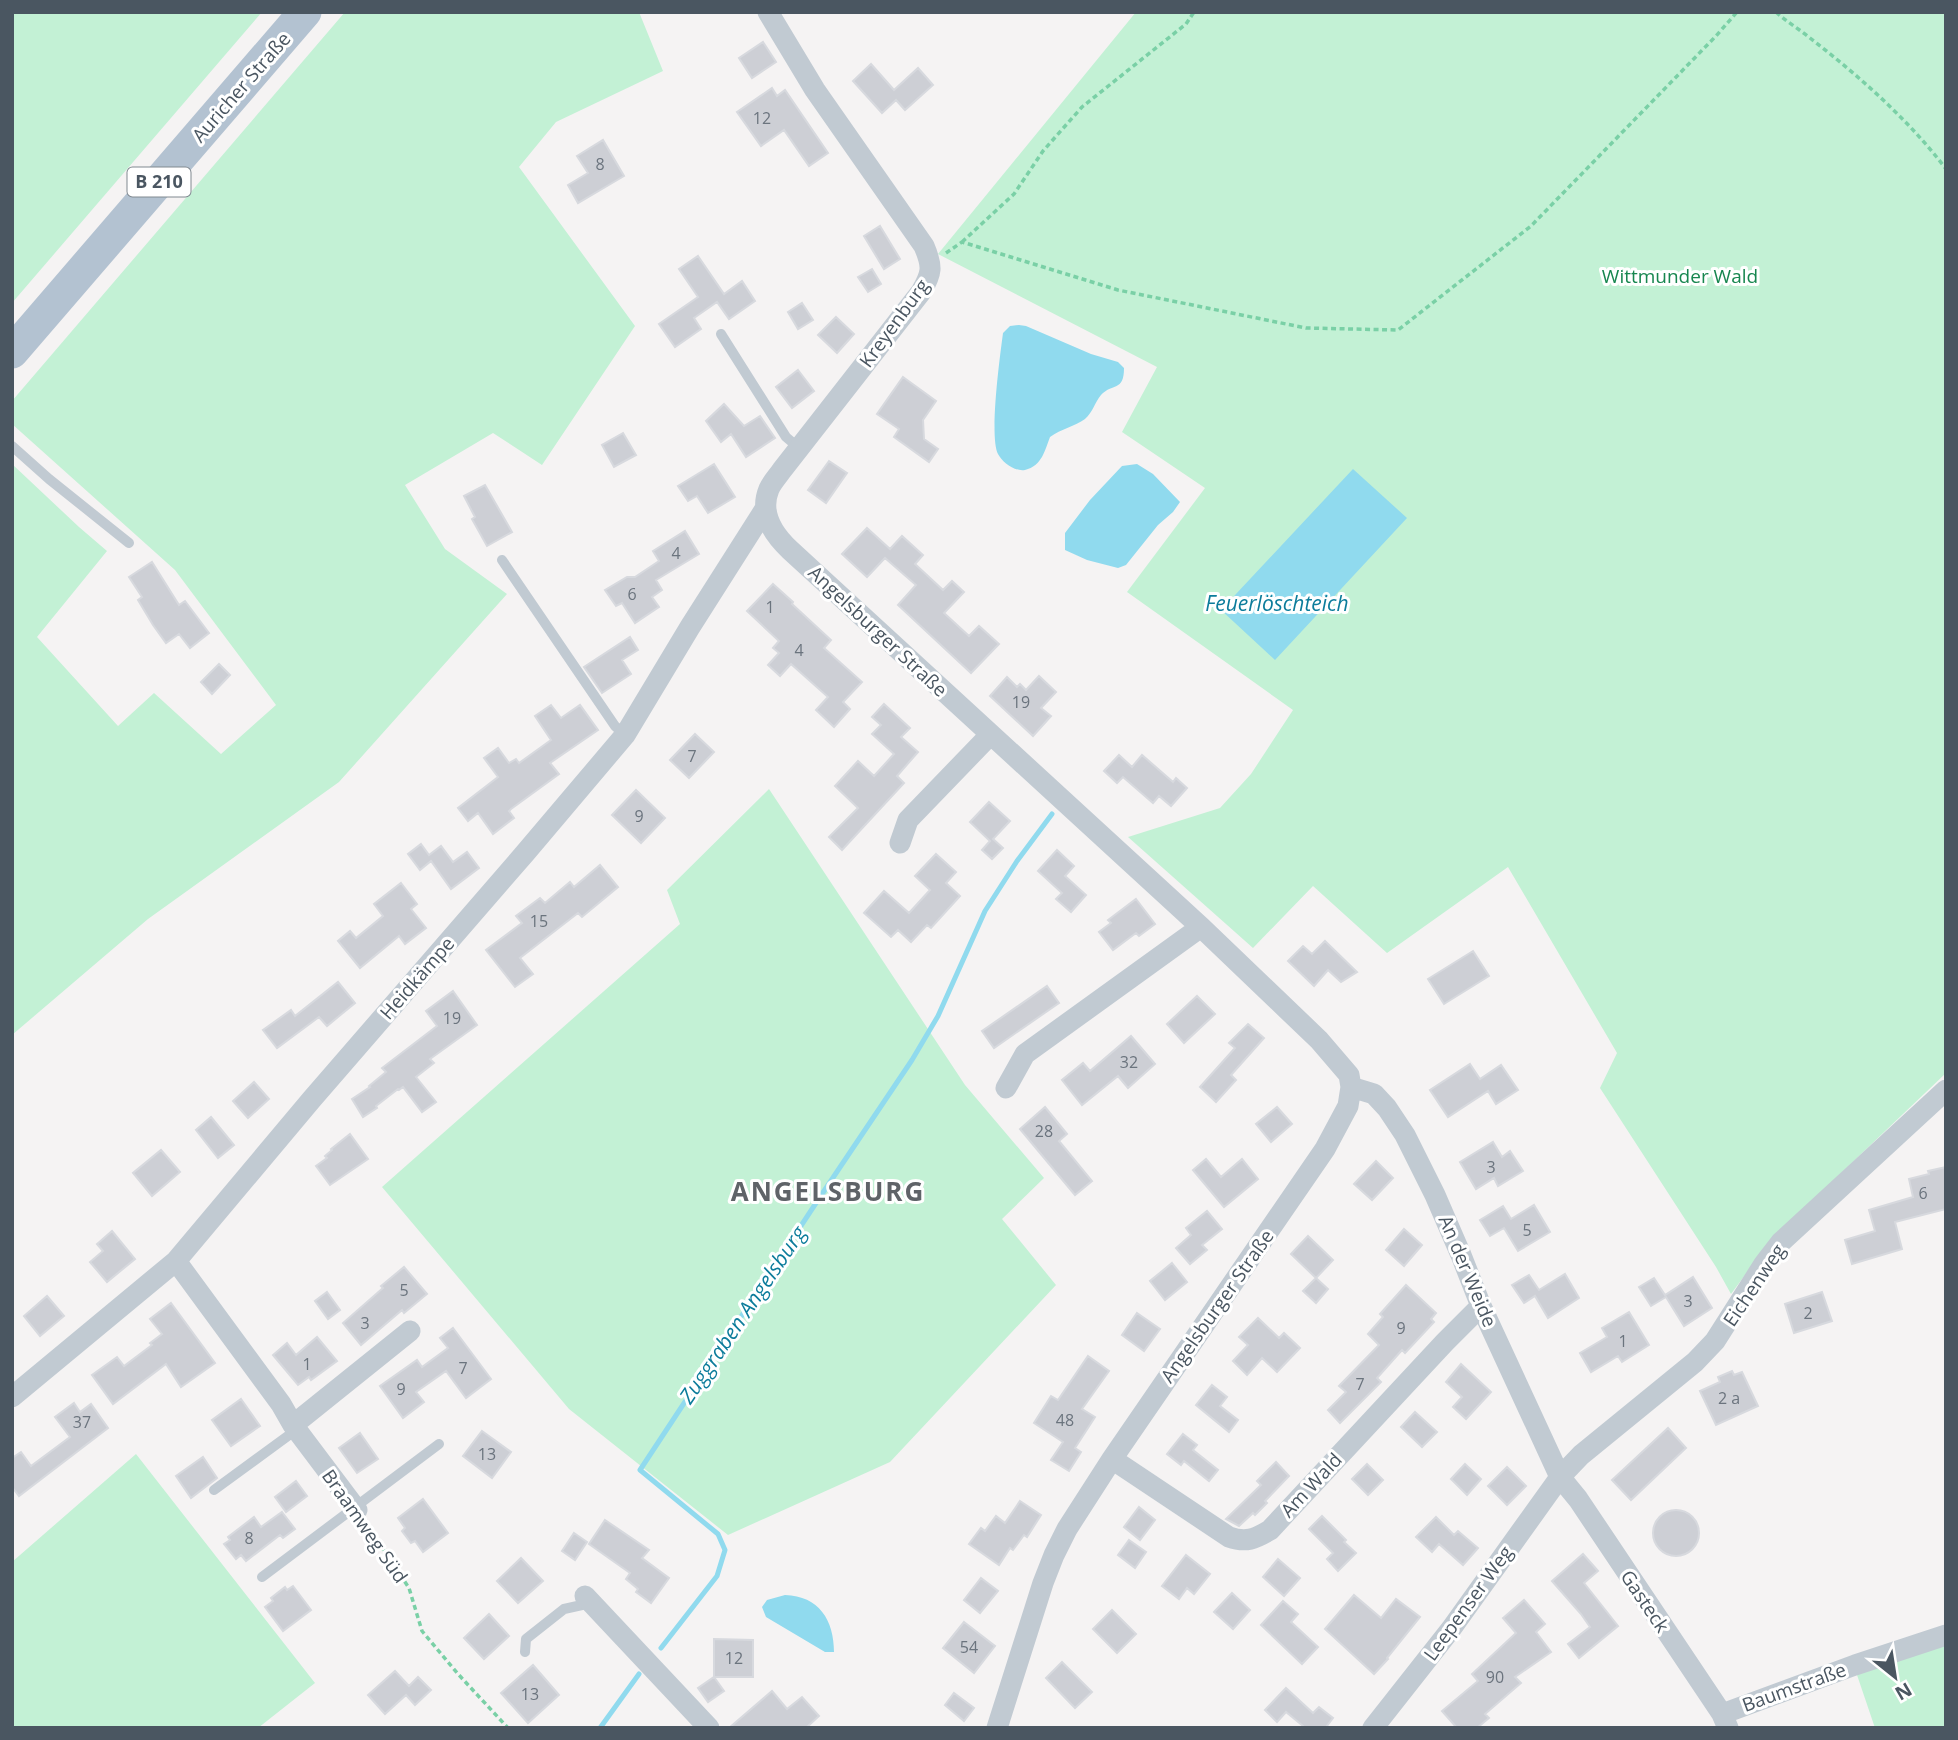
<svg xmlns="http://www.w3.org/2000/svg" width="1958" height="1740" font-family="'Open Sans',sans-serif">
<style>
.green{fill:#c3f1d5}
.water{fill:#90daee}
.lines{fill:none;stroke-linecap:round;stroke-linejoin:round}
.stream{stroke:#90daee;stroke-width:5}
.building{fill:#cdcfd5;stroke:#d7d9de;stroke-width:2}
.path{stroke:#7ad0a6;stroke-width:3.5;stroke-dasharray:5 3.5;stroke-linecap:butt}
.lane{stroke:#c1cad2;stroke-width:10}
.street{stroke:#c1cad2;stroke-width:21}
.primary{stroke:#b3c2d1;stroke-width:33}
.labels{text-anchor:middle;stroke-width:6;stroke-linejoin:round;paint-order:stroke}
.number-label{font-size:16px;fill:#6b747e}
.shield{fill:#fff;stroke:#808990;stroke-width:2}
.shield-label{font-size:18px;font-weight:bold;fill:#4a5661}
.street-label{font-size:19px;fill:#4a5661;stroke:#fff}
.park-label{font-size:19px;fill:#17864f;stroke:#fff}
.water-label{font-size:21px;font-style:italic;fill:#0c7c9b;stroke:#fff}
.district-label{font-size:26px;font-weight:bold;letter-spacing:2px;fill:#5f6368;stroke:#fff}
</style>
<rect width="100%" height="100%" fill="#f5f3f3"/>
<path class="green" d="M12,12H262L12,303Z
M345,12H639L663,71L556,122L519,167L635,326L542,465L493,433L405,485L445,549L507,594L339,782L148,919L12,1035V464L79,527L107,551L37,637L118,726L154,693L221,754L276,705L175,570L12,424V401Z
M1136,12H1946V1073L1770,1241L1731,1294L1716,1267L1600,1088L1617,1053L1508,867L1387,953L1313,886L1253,948L1128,837L1220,808L1251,774L1293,710L1127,592L1205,488L1122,432L1157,367L938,254Z
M769,789L965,1085L1044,1178L1002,1219L1056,1285L890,1462L728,1535L569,1409L382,1187L680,924L667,890Z
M136,1454L315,1683L258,1728H12V1562Z
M1946,1643V1728H1875L1856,1672Z"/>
<path class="water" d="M1019,325L1026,326L1091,354L1118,362L1124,368C1124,392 1112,383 1101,395C1095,402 1093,412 1085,419C1075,426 1061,429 1050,437C1045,450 1042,466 1025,470C1015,472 1002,462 998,454C989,436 1000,356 1003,333L1010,326Z
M1137,464L1153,474L1180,502L1173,512L1158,525L1126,565L1118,568L1087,560L1065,550V533L1090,500L1122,466Z
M1353,469L1407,518L1275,660L1221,610Z
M785,1595C819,1596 834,1620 834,1652H825L766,1617L762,1607L767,1600Z"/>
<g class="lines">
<path class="stream" d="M661,1648L717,1576L725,1550L718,1534L640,1470L818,1200L912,1060L938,1016L985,911L1017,861L1052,814
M600,1728L639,1674"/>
</g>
<path class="building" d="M763,42L776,62L752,78L739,58Z
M871,64L894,90L918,68L933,85L905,110L896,100L882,113L853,81Z
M772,88L777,96L785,90L828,153L809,166L784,130L761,146L737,112Z
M603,140L624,176L578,203L568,185L588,173L577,156Z
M880,226L900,259L884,269L864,236Z
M698,256L724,294L742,281L755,301L729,319L717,302L694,318L701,329L675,347L659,324L698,297L679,269Z
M872,269L881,284L868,292L858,277Z
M802,303L813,320L798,329L788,312Z
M836,317L854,334L837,353L818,335Z
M798,370L814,391L792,408L776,387Z
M903,377L936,401L923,420L924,439L938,449L929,462L894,437L899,429L877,414Z
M724,404L744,426L760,416L775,438L746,457L731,434L721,442L706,421Z
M623,433L636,455L614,467L602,445Z
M829,461L847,473L826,503L808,490Z
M714,464L735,497L708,513L697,496L688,501L678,486Z
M485,485L512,532L487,546L472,519L475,517L464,496Z
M867,528L890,549L902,536L923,555L915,564L943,590L952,581L964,592L944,613L969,636L979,626L999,644L971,673L898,605L916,585L885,558L867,577L842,554Z
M685,531L699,554L656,580L662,590L652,597L659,607L635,623L622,603L616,606L605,590L627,577H635L659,561L653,551Z
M152,562L179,605L185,601L209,633L190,648L179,634L166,643L153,625L138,600L142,597L129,577Z
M773,584L793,602L792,604L831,640L824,648L862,682L843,702L850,709L834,727L816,710L828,697L791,664L780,676L768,665L779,653L773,648L779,641L747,611Z
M630,637L638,650L622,660L631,674L602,693L584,667Z
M219,664L230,675L212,694L201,682Z
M1039,676L1056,692L1041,708L1051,716L1033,736L990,696L1007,677L1017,687L1020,684L1026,690Z
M884,704L910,728L901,737L918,752L897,776L904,783L842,850L829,837L858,808L835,786L858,761L874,776L894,754L872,734L881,725L872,717Z
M551,705L561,718L580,705L598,730L550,763L559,774L511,809L509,811L514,818L493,834L478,813L468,821L458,808L498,777L484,758L498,748L509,763L516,759L519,763L551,740L535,716Z
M695,734L714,752L689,778L670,760Z
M1119,755L1132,767L1142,755L1173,782L1176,778L1187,788L1171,806L1159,796L1153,803L1123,777L1117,783L1104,771Z
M636,790L665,818L641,843L612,815Z
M989,802L1010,821L993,839L1003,848L992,859L982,850L990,841L970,822Z
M421,844L429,855L441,846L453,862L467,852L479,868L451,889L431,861L420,870L408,854Z
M1057,850L1074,866L1065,876L1086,895L1071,912L1056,899L1062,893L1038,871Z
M936,854L956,872L946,883L960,896L931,928L927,925L911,942L898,930L891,937L864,913L884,891L909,913L930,890L915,876Z
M600,865L618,887L582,917L578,913L520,958L533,974L515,987L486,950L522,923L516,916L540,898L545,903L570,882L574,887Z
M401,883L417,904L411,909L426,928L405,944L399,936L360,968L338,941L350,931L356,938L383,916L374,904Z
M1136,899L1155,924L1139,936L1136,933L1113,950L1099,932L1111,923L1108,920Z
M1325,941L1357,972L1341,982L1328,970L1314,986L1288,961L1303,946L1312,954Z
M1473,951L1489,976L1444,1004L1428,979Z
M338,982L355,1003L327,1026L319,1017L277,1048L263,1030L291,1010L295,1016Z
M1047,986L1059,1003L994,1048L982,1031Z
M453,991L477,1025L430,1059L434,1063L416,1077L436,1102L422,1112L403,1087L399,1090L398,1089L376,1106L377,1108L363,1117L352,1099L370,1087L369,1086L386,1072L382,1068L437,1026L426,1011Z
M1197,996L1215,1014L1184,1043L1167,1024Z
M1248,1024L1264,1038L1231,1075L1236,1080L1216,1102L1200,1087L1235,1048L1229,1043Z
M1131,1036L1155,1064L1128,1088L1118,1076L1082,1105L1062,1080L1083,1063L1090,1071Z
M1470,1064L1480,1079L1501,1065L1518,1090L1496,1104L1488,1091L1448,1117L1430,1090Z
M254,1082L269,1099L248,1118L233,1101Z
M1045,1107L1067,1134L1059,1141L1092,1181L1075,1195L1020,1129Z
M1277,1107L1292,1124L1271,1142L1256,1124Z
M211,1117L234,1145L218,1158L196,1130Z
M350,1134L368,1159L330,1185L316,1166L327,1158L325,1156L332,1150L331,1149Z
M1493,1142L1502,1157L1510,1151L1523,1171L1498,1186L1494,1178L1476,1189L1460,1162Z
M161,1150L180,1172L152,1196L133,1173Z
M1206,1159L1221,1177L1242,1159L1258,1179L1224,1207L1193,1170Z
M1376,1161L1393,1178L1372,1200L1354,1184Z
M1946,1167V1209L1895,1222L1902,1249L1852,1264L1845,1240L1875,1231L1869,1210L1913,1197L1909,1179L1929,1174L1928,1171Z
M1534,1205L1550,1232L1518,1251L1504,1228L1490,1236L1480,1220L1503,1206L1511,1219Z
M1207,1211L1222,1229L1202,1245L1207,1250L1190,1264L1176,1248L1191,1235L1186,1228Z
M1404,1229L1422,1245L1404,1266L1386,1250Z
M112,1231L135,1259L107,1282L90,1262L103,1251L97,1244Z
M1308,1236L1333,1260L1316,1278L1291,1254Z
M1172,1263L1187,1282L1165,1300L1150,1281Z
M404,1267L427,1294L404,1313L402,1310L361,1345L343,1323L383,1288L381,1286Z
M1565,1274L1579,1298L1548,1318L1535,1296L1524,1303L1512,1285L1529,1275L1539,1290Z
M1693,1277L1712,1308L1684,1326L1666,1297L1651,1306L1639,1287L1654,1278L1665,1295Z
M1316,1278L1328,1289L1316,1303L1303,1291Z
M1406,1285L1436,1313L1431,1319L1434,1322L1405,1353L1402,1350L1377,1378L1381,1382L1340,1423L1328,1410L1346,1392L1339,1386L1379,1345L1368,1334L1383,1317L1380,1314Z
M327,1292L340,1310L328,1319L315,1301Z
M1822,1292L1832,1321L1794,1333L1785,1304Z
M47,1296L64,1316L40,1336L24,1316Z
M171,1303L215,1363L181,1387L166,1364L113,1404L92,1375L117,1357L124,1366L152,1345L150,1343L162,1334L150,1319Z
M1629,1312L1649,1345L1622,1362L1618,1356L1591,1372L1580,1353L1607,1337L1602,1328Z
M1137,1313L1160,1329L1144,1351L1122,1335Z
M1258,1318L1279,1338L1284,1333L1300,1348L1277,1372L1262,1358L1247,1375L1233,1361L1248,1345L1239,1337Z
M453,1328L491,1379L466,1398L446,1371L416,1392L424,1402L403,1418L380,1386L417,1360L422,1367L448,1348L440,1338Z
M317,1337L337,1361L311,1380L309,1377L298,1385L273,1355L287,1343L296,1355Z
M1088,1356L1109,1371L1082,1409L1095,1417L1075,1448L1081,1452L1069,1471L1051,1460L1063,1442L1034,1423L1051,1396L1058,1400Z
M1461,1364L1491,1392L1466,1419L1453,1407L1462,1397L1446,1382Z
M1732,1371L1734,1375L1742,1372L1758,1406L1716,1425L1700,1391L1720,1382L1718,1377Z
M1212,1385L1227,1397L1220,1406L1238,1420L1229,1432L1196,1405Z
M241,1399L260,1426L231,1446L212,1420Z
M74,1403L80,1412L91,1404L108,1428L19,1496L12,1487V1458L21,1452L31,1466L70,1437L55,1417Z
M1415,1412L1437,1432L1422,1447L1401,1427Z
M1668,1428L1686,1448L1631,1500L1612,1480Z
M482,1431L511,1452L492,1478L463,1456Z
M360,1433L378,1459L357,1473L339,1448Z
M1183,1434L1197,1445L1193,1450L1218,1470L1209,1481L1184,1461L1181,1465L1167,1454Z
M203,1457L217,1478L191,1498L176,1476Z
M1276,1462L1289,1476L1265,1501L1267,1503L1255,1515L1253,1513L1239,1526L1226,1519L1261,1485L1257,1481Z
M1367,1464L1383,1480L1368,1495L1352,1479Z
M1465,1464L1481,1479L1467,1495L1451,1479Z
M1507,1467L1526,1486L1507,1505L1488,1486Z
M296,1481L307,1496L286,1512L275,1497Z
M423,1499L448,1533L423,1552L415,1541L411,1543L402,1531L405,1528L398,1518Z
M1020,1501L1041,1515L1027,1537L1024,1535L1013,1550L1010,1548L999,1565L969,1544L981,1528L985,1531L996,1516L1005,1523Z
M1139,1507L1155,1520L1140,1540L1124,1527Z
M1653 1533a23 23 0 1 1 46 0a23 23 0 1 1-46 0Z
M282,1512L295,1529L283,1538L280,1535L246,1561L241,1555L236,1559L224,1544L230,1540L228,1537L254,1517L261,1527Z
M1322,1516L1346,1540L1344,1542L1356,1553L1338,1571L1327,1559L1333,1553L1309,1529Z
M1436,1517L1454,1535L1458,1531L1478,1548L1463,1565L1439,1544L1432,1552L1416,1537Z
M605,1520L649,1550L642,1558L669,1578L651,1603L636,1592L638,1589L626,1579L630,1573L589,1544Z
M574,1533L587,1542L575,1560L562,1551Z
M1129,1540L1146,1552L1135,1568L1118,1555Z
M1583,1554L1598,1571L1584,1583L1618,1626L1579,1658L1568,1644L1590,1627L1581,1614L1552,1581Z
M1186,1555L1210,1574L1194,1594L1187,1588L1179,1599L1162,1586Z
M521,1558L543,1581L518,1603L497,1581Z
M1278,1559L1300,1578L1284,1596L1263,1577Z
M981,1578L998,1591L980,1613L964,1600Z
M293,1586L311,1610L283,1631L265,1607L273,1601L271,1598L285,1587L287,1590Z
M1232,1593L1250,1610L1233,1629L1214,1612Z
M1354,1595L1381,1618L1396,1599L1420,1617L1387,1658L1388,1659L1374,1674L1325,1629Z
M1524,1600L1545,1624L1536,1632L1551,1652L1515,1677L1521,1683L1485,1714L1489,1718L1477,1728H1457L1442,1711L1478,1681L1472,1674L1516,1633L1503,1618Z
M1283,1601L1298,1614L1291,1622L1318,1647L1302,1664L1261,1625Z
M1112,1610L1136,1634L1117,1653L1093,1629Z
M489,1614L509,1636L484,1659L464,1638Z
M964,1622L995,1646L974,1673L943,1648Z
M714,1639L753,1640V1677H714Z
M1062,1662L1092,1692L1075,1708L1046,1678Z
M533,1665L559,1695L528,1723L501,1693Z
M395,1671L409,1686L418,1677L431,1690L415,1705L406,1695L385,1714L368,1695Z
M714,1677L724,1691L708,1702L698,1688Z
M1286,1688L1313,1713L1319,1707L1333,1718L1327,1726L1329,1728H1301L1303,1726L1286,1712L1277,1722L1265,1710Z
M772,1691L787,1709L802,1697L819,1716L806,1728H729Z
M954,1693L974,1708L964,1721L945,1705Z"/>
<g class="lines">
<path class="path" d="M1776,12C1787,22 1799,29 1810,38C1860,77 1908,119 1946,169
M962,242L1014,194L1043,151L1082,107L1186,24L1194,12
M946,253L962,242L1118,290L1306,328L1398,330L1531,226L1716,36L1737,12
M367,1525L409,1588L422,1631L458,1674L508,1728"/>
<path class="lane" d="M721,334L786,437L799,448
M12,446L49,479L129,543
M502,560L615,726L625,735
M214,1490L296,1430
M262,1577L439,1444
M525,1652L526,1639L564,1609L591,1603"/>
<path class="street" d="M768,12L815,90L924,246C933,267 932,273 921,292L782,470C778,476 772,482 769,489C759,513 773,534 790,550L1201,927L1319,1040L1349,1075L1351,1087L1348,1106L1325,1149L1112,1459L1067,1529L1054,1555L1043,1583L997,1728
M900,843L908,820L990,735
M1351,1087L1374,1094L1387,1108L1405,1135L1435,1195L1461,1255L1481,1306L1560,1477L1578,1499L1722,1714L1728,1728
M1006,1088L1025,1054L1201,927
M176,1261L281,1404L293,1425L357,1510
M12,1397L176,1261L312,1099L526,852L625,735L690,627L765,509
M293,1425L410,1331
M1112,1459L1229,1537C1246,1543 1255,1539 1270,1530L1445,1342L1481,1306
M585,1596L709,1728
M1722,1714L1855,1665L1946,1635
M1373,1728L1451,1629L1560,1477L1581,1455L1695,1362L1715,1341L1764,1264L1781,1242L1946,1090"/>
<path class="primary" d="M12,352L305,12"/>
</g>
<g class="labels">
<g class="number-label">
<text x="762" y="124">12</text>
<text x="600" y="170">8</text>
<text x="676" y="559">4</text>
<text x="632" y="600">6</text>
<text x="770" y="613">1</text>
<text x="799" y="656">4</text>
<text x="1021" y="708">19</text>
<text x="692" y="762">7</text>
<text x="639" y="822">9</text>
<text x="539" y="927">15</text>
<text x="452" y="1024">19</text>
<text x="1129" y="1068">32</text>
<text x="1044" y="1137">28</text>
<text x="1491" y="1173">3</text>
<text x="1923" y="1199">6</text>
<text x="1527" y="1236">5</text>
<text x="404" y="1296">5</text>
<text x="1688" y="1307">3</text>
<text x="1808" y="1319">2</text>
<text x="365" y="1329">3</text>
<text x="1401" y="1334">9</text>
<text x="1623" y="1347">1</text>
<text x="307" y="1370">1</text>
<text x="463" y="1374">7</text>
<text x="1360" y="1390">7</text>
<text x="401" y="1395">9</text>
<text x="1729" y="1404">2 a</text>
<text x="1065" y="1426">48</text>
<text x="82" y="1428">37</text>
<text x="487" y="1460">13</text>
<text x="249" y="1544">8</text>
<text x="969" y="1653">54</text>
<text x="734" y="1664">12</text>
<text x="1495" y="1683">90</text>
<text x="530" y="1700">13</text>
</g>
<rect class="shield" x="127.5" y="167.5" width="63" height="29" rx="5"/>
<g class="shield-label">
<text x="159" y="188">B 210</text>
</g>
<g class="street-label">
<text transform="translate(241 87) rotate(-49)" y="7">Auricher Straße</text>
<text transform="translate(894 323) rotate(-54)" y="7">Kreyenburg</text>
<text transform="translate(878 631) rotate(43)" y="7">Angelsburger Straße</text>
<text transform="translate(417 978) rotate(-49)" y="7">Heidkämpe</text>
<text transform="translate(1468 1271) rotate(67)" y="7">An der Weide</text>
<text transform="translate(1754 1285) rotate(-56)" y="7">Eichenweg</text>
<text transform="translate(1217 1306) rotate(-55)" y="7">Angelsburger Straße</text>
<text transform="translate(1311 1485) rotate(-47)" y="7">Am Wald</text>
<text transform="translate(365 1526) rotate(55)" y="7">Braamweg Süd</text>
<text transform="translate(1645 1601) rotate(56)" y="7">Gasteck</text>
<text transform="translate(1468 1603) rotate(-54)" y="7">Leepenser Weg</text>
<text transform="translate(1794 1687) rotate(-20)" y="7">Baumstraße</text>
</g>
<g class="park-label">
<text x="1680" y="283">Wittmunder Wald</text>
</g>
<g class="water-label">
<text x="1277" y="611">Feuerlöschteich</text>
<text transform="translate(743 1315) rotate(-56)" y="7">Zuggraben Angelsburg</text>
</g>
<g class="district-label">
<text x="828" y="1201">ANGELSBURG</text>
</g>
</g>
<rect width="1958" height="1740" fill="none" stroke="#4a5661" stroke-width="28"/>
<g transform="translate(1895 1677) rotate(150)" stroke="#ffffff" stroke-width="5" paint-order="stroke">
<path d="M0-5L12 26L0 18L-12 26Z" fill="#4a5661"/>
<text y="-10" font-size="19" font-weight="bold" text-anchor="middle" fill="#4a5661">N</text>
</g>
</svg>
